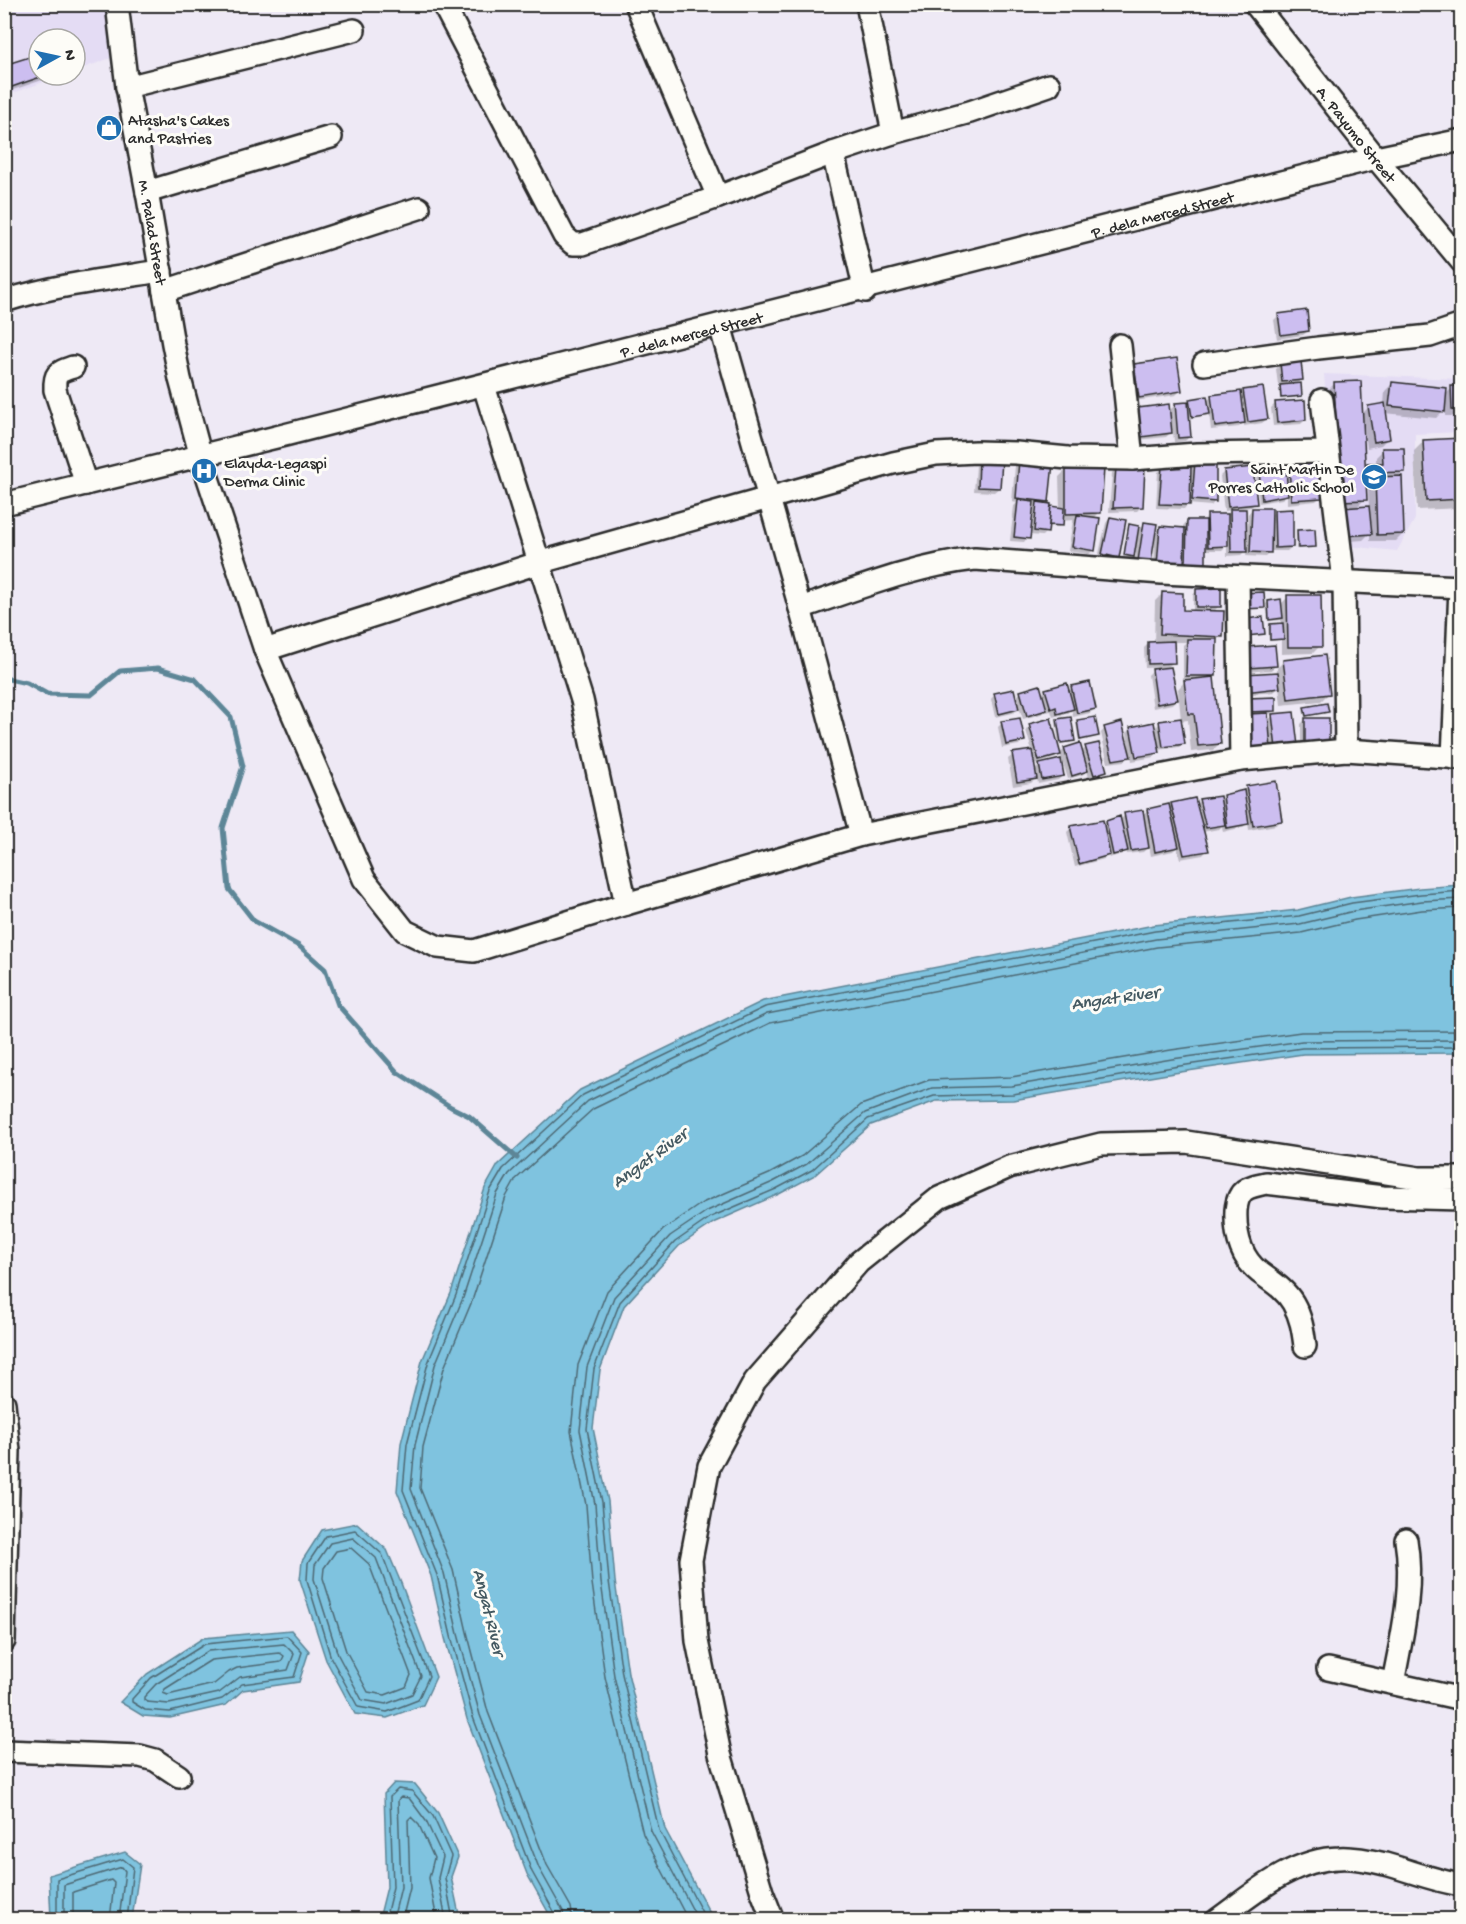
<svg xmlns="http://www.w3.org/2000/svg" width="1466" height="1924" font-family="'Gochi Hand',sans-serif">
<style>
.built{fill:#e4dcf4}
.water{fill:#7fc3df;stroke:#5d8697;stroke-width:1.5}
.shadow{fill:#0003;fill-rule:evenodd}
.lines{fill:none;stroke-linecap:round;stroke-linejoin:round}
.shore{stroke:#4d6873;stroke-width:1.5}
.stream{stroke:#5d8697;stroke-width:5}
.building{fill:#ccbef0;stroke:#2b2b2b;stroke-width:1.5}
.minor-casing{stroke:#2b2b2b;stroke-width:26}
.minor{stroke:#fdfcf7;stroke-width:21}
.labels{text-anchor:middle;stroke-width:6;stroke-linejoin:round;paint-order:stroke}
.poi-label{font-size:16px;fill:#2b2b2b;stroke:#fdfcf7;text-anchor:start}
.street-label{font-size:16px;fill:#2b2b2b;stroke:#fdfcf7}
.water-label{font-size:18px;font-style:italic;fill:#445961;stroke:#fdfcf7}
</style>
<rect width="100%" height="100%" fill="#eee9f5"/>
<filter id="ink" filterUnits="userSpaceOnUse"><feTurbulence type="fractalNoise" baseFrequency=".0167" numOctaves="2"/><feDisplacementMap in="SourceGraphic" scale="12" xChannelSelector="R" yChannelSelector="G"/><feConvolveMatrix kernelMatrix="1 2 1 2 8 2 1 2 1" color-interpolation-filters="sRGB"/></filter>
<g filter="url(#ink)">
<path class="built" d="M4,5H106L111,58L75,71V39H39V75H63L5,96Z
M1324,374L1461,379V432L1415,434V519L1397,551L1337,545Z"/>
<path class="water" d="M1461,885V1053L1303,1054L1174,1073L1013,1100L936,1101L871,1125L815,1175L779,1194L715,1222L679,1246L624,1306L600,1370L593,1428L608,1501L615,1581L628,1673L665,1829L713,1919H552L527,1874L467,1719L445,1638L431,1576L397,1491L401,1443L422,1361L451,1293L485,1188L498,1165L580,1090L763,1001L1154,925L1298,910L1351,897L1420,888Z
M357,1523L387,1550L401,1583L436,1677L423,1705L387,1718L355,1714L326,1660L300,1580L302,1561L322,1530Z
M291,1630L309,1651L299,1682L243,1690L226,1705L170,1718L143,1716L120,1702L147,1674L203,1638Z
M394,1783L415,1784L438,1813L458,1857L451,1877L460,1919H379L387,1887L384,1794Z
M125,1852L140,1864L132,1919H51L49,1875Z"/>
<path class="shadow" d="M39,55V75H57L4,93V67Z
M1279,315L1308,331L1303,335L1277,339L1274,320Z
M1281,364L1301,379L1296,385L1301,396L1299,397L1280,399L1279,388L1282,385H1278L1276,369Z
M1135,365L1180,391L1176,395L1135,401L1131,370Z
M1335,383L1361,415L1369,407L1384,405L1385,391L1392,384L1445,395L1452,388H1462V416H1445V409L1436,418L1384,413L1388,438L1381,445L1367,448L1364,425H1361L1364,469L1368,465H1376V457L1383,450L1403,472L1397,478L1403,534L1396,541H1370V533L1363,540L1338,542L1336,517L1346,507H1334L1328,390ZM1375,479L1368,485L1369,507L1356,508L1365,499L1364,480Z
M1244,391L1267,419L1262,423L1244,426V422L1239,427L1211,430L1209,413L1207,415L1188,419L1190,436L1185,441L1174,442L1173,430L1166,437L1137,440L1134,414L1138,409L1168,412L1175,405L1190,401L1206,402L1212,396H1240Z
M1276,403L1305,420L1301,424L1273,426L1271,408Z
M1462,440V508L1417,510L1414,451L1423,442Z
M1020,461L1048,501L1045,504L1048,511L1052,508L1060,509L1059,477L1066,470L1100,512L1093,519L1094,550L1089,554L1068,551L1073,520L1062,521L1059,527L1047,526L1046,532L1042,536L1029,535L1024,542L1010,541L1014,506L1017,503L1012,502L1015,466Z
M980,462L999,488L994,492L974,491L976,466Z
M1195,462L1215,501L1211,506L1188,504L1184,509L1156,508L1158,472L1163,468H1191Z
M1289,466L1320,497L1316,501L1287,504V495L1282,499L1259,503L1256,477L1260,473L1285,470Z
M1116,468L1142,506L1137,511L1109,512L1112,473Z
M1225,471L1255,503L1251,507L1244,508L1245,534H1247L1248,514L1252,509L1270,516L1275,511L1292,547L1287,551H1271L1265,557L1246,556L1247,549L1241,555L1227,556V545L1222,550H1204L1200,569L1154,570L1155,543H1153L1150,562L1134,565L1136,553L1131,558L1123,557L1128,527L1130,526L1137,531L1145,524L1155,533L1160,527L1183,529V526L1187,521L1203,522L1208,515H1226L1232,510L1224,511L1220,476Z
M1110,518L1118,557L1113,561L1098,558L1106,523Z
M1298,531L1314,547L1312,548L1296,549V533Z
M1197,590L1219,606L1213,612L1221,636L1215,642V675L1212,677L1220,743L1213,750L1191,752L1188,720L1180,721L1183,743L1179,747L1158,750L1154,757L1132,761L1131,755L1125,761L1108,763L1101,733L1105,728L1127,747H1129L1127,733L1131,729H1154L1160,723L1181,720L1178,689L1186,680H1183V645L1186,642H1172L1173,662L1166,669L1176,699L1172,704L1153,708L1148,675L1152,671L1163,669L1162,667L1145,668L1144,648L1148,644H1154L1155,601L1162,594L1181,611L1193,612V595Z
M1288,597L1320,646L1313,653L1281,654V640L1269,641L1268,627L1270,625L1281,624V620L1268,621L1266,604L1268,602L1280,605Z
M1243,653L1275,666L1271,670L1244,672Z
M1284,661L1328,694L1321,701L1281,705L1279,687L1274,692L1241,695L1277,673V668Z
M1072,688L1095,708L1090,713L1073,717L1072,710L1068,713L1053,717L1051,711L1046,712V710L1041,714L1023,719L1019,707L1013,713L995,717L991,699L995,694L1015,698L1021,692L1041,695L1046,690L1068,692Z
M1243,704L1274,710L1270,714L1267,715V721L1273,716L1296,746L1272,752Z
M1305,708L1327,711L1305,717L1303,710Z
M1305,720L1328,745L1301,749V724Z
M1057,721L1074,740L1072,742L1059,744L1056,722Z
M1078,722L1097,736L1079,741L1076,723Z
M1002,723L1023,740L1019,745L1002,748L998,727Z
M1030,726L1058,755L1055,758L1033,765L1034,771L1040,765L1063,775L1058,780L1038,784L1037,777L1031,783L1013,786L1008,759L1013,755L1032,751L1026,730Z
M1098,745L1105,771L1101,775L1089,778L1087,770L1082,775L1068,779L1060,753L1065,749L1081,752L1086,748Z
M1247,787L1280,821L1276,825L1249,830L1248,822L1243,827L1223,832L1222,826L1219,829L1202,832L1207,850L1203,855L1180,859L1177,847L1173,851L1151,856L1149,846L1143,852L1127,854L1126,850L1122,854L1109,858L1108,855L1104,859L1075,867L1067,832L1071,828L1102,826L1106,822L1119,821L1125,815H1142L1148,810L1168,808L1172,804L1195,805L1200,800L1219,801L1224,797L1242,791Z"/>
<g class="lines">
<path class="shore" d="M355,1530L382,1554L429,1676L418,1700L387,1712L358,1707L331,1658L307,1580L308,1563L326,1536Z
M353,1538L376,1558L421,1676L412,1694L386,1704L362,1700L338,1655L314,1579L315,1565L330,1543Z
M351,1548L369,1564L411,1675L406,1687L385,1695L368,1692L346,1651L323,1578L324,1568L336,1551Z
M287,1636L302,1652L294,1677L242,1684L222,1699L170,1712L145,1710L132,1702V1699L151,1678L205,1644Z
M284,1644L294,1654L288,1670L240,1677L219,1693L169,1704L147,1702L144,1700V1697L156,1684L208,1651Z
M280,1653L284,1656L281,1662L237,1668L229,1672L214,1684L168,1695L163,1693L165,1689L211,1660Z
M57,1920V1879L123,1859L133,1867L127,1920
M64,1920V1885L122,1867L125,1871L119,1920
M73,1920V1892L111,1880L114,1883L110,1920
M385,1920L393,1887L390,1797L398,1789L412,1791L433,1816L451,1856L445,1878L453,1920
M393,1920L401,1887L398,1800L401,1797L409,1798L426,1821L443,1857L438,1878L446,1920
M402,1920L410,1888L408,1820L411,1817L419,1825L434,1858L429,1878L437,1920
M557,1920L556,1915L532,1872L473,1717L451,1636L437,1575L403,1490L407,1444L428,1363L456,1295L490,1191L503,1169L583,1095L765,1007L1155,931L1299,916L1352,903L1421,894L1462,891
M564,1920L563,1911L539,1868L480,1715L458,1634L444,1573L411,1489L415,1445L435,1365L463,1298L497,1194L509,1174L588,1101L767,1014L1156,939L1300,924L1354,911L1422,901L1462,899
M573,1920L571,1907L547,1865L488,1712L467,1632L453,1570L420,1488L423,1447L444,1368L472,1301L506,1197L516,1179L593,1109L770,1023L1157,947L1301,933L1355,920L1422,910L1462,908
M688,1920L643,1834L605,1677L592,1583L586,1505L571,1431L578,1365L607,1291L663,1230L702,1203L769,1174L802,1156L861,1105L929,1080L1011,1077L1171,1050L1301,1032L1462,1031
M698,1920L651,1831L614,1676L601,1582L595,1504L580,1430L587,1367L614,1297L670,1236L707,1211L773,1182L807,1164L865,1113L932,1088L1012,1086L1172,1059L1302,1041L1462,1040
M706,1920L659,1830L622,1674L609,1581L602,1502L587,1429L594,1369L620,1302L675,1242L711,1217L776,1189L812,1170L868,1119L934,1096L1013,1094L1173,1067L1302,1048L1462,1047"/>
<path class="stream" d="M4,678L27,683L47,694L91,695L120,671L158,668L195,679L231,717L243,766L223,828L229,889L254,921L299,946L325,969L338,1005L397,1072L451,1107L469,1116L517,1158"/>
</g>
<path class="building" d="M39,54V75H46L9,88L4,74V65Z
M1307,310L1309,331L1281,335L1278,314Z
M1177,358L1182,391L1139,398L1134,364Z
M1301,361L1303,380L1282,382L1280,363Z
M1361,381L1367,500L1340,501L1334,382Z
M1392,382L1447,388L1445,412L1389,406Z
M1301,383L1302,396L1281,398L1280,385Z
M1451,386H1462V410H1452Z
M1263,387L1268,419L1248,422L1243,390Z
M1241,391L1245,423L1215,427L1211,395Z
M1207,396L1210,414L1192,417L1189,399Z
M1305,400L1306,420L1277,423L1275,402Z
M1188,402L1191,437L1178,438L1175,403Z
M1385,403L1390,439L1374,442L1368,406Z
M1169,404L1172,433L1141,437L1138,408Z
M1462,438V499L1426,501L1423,440Z
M1382,448H1404L1405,472L1368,473L1367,463H1383Z
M979,460L1002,461L1000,488L978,487Z
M1019,460L1053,463L1049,502L1016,498Z
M1195,461H1216V502L1192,500Z
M1322,463V498L1291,500L1289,464Z
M1116,467H1145L1143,507L1113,508Z
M1162,467H1191L1190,505L1159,504Z
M1253,467L1257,504L1228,507L1224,470Z
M1104,468L1101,513L1066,514V469Z
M1286,469L1288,495L1262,500L1259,471Z
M1402,476L1404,534L1377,535L1375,477Z
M1018,500L1034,502L1030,539L1014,537Z
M1037,502L1051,504L1048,533L1034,531Z
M1051,506L1064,508L1063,526L1049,525Z
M1369,506L1372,534L1345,536L1342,508Z
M1252,508H1272L1271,553L1250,552Z
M1230,509H1246L1247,552H1231Z
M1293,509V547L1275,548L1274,510Z
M1207,514H1228V546L1208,547Z
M1077,515L1100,518L1095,551L1072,547Z
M1110,517L1126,520L1119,558L1102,554Z
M1187,520H1206V565H1186Z
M1144,522L1157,524L1151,563L1138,561Z
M1129,524L1139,526L1134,557L1124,555Z
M1160,526L1185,528L1184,566H1157Z
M1315,529L1316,547L1298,548L1297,530Z
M1221,588V607H1196V589Z
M1162,592L1183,593V610L1224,611L1223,637L1160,634Z
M1264,592L1265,608L1242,609V593Z
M1287,595H1321L1322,647H1288Z
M1281,599L1283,618L1269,620L1268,601Z
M1263,617L1265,634L1247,636L1246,619Z
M1283,623L1284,639L1270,640V624Z
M1187,639H1217L1216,676H1186Z
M1174,641L1175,663L1148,664V642Z
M1275,645L1277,666L1248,668L1246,647Z
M1325,655L1330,694L1288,699L1283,660Z
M1171,667L1178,700L1157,704L1152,669Z
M1278,672L1280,688L1245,692L1244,674Z
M1214,677L1221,744L1198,746L1194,714H1188L1184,680Z
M1090,682L1096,709L1077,713L1071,686Z
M1067,683L1074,709L1057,714L1056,707L1051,709L1045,689Z
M1040,685L1047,710L1027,716L1020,691Z
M1014,689L1019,709L999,714L994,693Z
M1276,697V711L1248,712L1247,698Z
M1327,703L1329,712L1306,716L1304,707Z
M1294,712L1298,746L1276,749L1272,714Z
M1268,713L1271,749L1251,751L1248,714Z
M1071,717L1075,741L1061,743L1057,719Z
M1095,717L1099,736L1080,740L1077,720Z
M1020,718L1025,741L1006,745L1001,721Z
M1051,718L1061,755L1039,761L1029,724Z
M1181,718L1185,744L1163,747L1159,721Z
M1305,718H1329V746L1305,745Z
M1122,722L1131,757L1113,760L1104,727Z
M1154,722L1160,753L1136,757L1130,727Z
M1080,743L1088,771L1072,776L1064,748Z
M1099,743L1107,771L1094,775L1085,746Z
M1032,750L1037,779L1017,782L1012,753Z
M1061,759L1064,776L1042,780L1039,764Z
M1276,781L1282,821L1253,826L1246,786Z
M1244,790L1249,824L1227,828L1223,795Z
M1220,796L1225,825L1206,828L1199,799Z
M1195,798L1209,851L1184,855L1171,803Z
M1169,804L1179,847L1155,852L1147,809Z
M1143,810L1149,848L1131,851L1124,813Z
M1120,816L1128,851L1113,855L1106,821Z
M1103,820L1110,855L1079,864L1070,826Z"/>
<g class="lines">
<g class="minor-casing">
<g id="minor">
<path id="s1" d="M117,4L127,87L147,192L173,344L180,379L201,457L265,650L364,879L405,931L438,947L474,951L626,904L861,835L1241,760L1346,750L1462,758"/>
<path d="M443,4L564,236L573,244H583L718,197L833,153L893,133L970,112L1049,85"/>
<path d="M636,4L718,197"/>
<path d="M867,4L893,133"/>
<path id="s2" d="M1255,4L1376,158L1462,262"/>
<path d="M127,87L354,30"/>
<path d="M833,153L865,291"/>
<path d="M147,192L331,137"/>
<path d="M164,291L419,208"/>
<path d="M4,301C55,285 108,279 161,271"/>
<path d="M720,325L800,608L861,835"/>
<path d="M1120,345L1132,459"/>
<path d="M1204,364L1318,348L1430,336L1462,325"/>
<path d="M73,367C59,372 54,372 55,390L86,484"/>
<path d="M484,386L582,700L626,904"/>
<path d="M1322,400L1344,581L1346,750"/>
<path id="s3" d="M4,504C462,392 919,277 1376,158L1462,140"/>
<path d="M1238,577L1241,760"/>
<path d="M800,608C857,589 914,566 975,559L1162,573L1462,587"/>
<path d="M265,650L538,563L893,463L936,454L976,452L1016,453L1068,458L1132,459L1197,454L1327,452"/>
<path d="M1453,758L1460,587"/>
<path d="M1305,1346C1303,1330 1301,1317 1293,1303C1285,1289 1271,1281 1259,1272C1240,1257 1235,1233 1236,1210C1238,1189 1247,1187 1266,1183L1383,1197L1462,1199"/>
<path d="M4,1403L9,1451L4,1641"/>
<path d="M1328,1669L1462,1699"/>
<path d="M1393,1683C1402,1635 1414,1588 1406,1540"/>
<path d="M4,1751L140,1756L155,1760L179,1776"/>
<path d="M773,1920L762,1892L720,1754L697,1641L691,1560L709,1466L755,1381L859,1262L939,1198L1009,1167L1101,1144L1186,1142L1419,1178H1462"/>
<path d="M1217,1920C1253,1894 1292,1859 1339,1858C1353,1857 1372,1861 1385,1864C1411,1871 1435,1881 1462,1885"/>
</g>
</g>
<use href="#minor" class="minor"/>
</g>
</g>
<defs>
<g id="shop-disc" transform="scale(1.35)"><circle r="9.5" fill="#1f6fb2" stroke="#fdfcf7"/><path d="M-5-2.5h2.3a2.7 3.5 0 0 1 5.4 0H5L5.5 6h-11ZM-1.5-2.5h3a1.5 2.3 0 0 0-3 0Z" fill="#fff"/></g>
<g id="hospital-disc" transform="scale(1.35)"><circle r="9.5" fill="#1f6fb2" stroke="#fdfcf7"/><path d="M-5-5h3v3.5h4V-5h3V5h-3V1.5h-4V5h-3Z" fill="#fff"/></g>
<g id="school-disc" transform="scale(1.35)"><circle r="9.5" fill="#1f6fb2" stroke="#fdfcf7"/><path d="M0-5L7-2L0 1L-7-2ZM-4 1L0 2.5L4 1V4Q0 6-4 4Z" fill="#fff"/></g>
</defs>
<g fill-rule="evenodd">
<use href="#shop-disc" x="109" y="128"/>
<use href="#hospital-disc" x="204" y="471"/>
<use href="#school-disc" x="1374" y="477"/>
</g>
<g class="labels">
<g class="poi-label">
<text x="128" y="125">Atasha's Cakes<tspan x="128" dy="18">and Pastries</tspan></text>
<text x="224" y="468">Elayda-Legaspi<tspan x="224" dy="18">Derma Clinic</tspan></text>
<text x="1354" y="474" text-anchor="end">Saint Martin De<tspan x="1354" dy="18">Porres Catholic School</tspan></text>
</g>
<g class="street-label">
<text dy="6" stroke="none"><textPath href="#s2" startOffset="165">A. Payumo Street</textPath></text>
<text dy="6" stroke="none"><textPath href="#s3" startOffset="1194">P. dela Merced Street</textPath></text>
<text dy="6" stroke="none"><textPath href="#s1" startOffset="231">M. Palad Street</textPath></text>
<text dy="6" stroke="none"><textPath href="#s3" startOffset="708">P. dela Merced Street</textPath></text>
</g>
<g class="water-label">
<text transform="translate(1115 997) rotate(-8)" y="6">Angat River</text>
<text transform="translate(649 1157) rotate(-36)" y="6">Angat River</text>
<text transform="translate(490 1612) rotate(76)" y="6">Angat River</text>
</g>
</g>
<rect width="1466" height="1924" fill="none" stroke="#fdfcf7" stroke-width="24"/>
<rect x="12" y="12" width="1442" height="1900" fill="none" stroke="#2b2b2b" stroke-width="2" filter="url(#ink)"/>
<g transform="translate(57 57) rotate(82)"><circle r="28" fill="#fdfcf7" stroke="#a9a8a5" stroke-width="1.5"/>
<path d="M0-4.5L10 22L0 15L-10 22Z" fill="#1f6fb2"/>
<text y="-9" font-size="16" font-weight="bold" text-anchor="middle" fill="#2b2b2b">N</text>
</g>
</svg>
